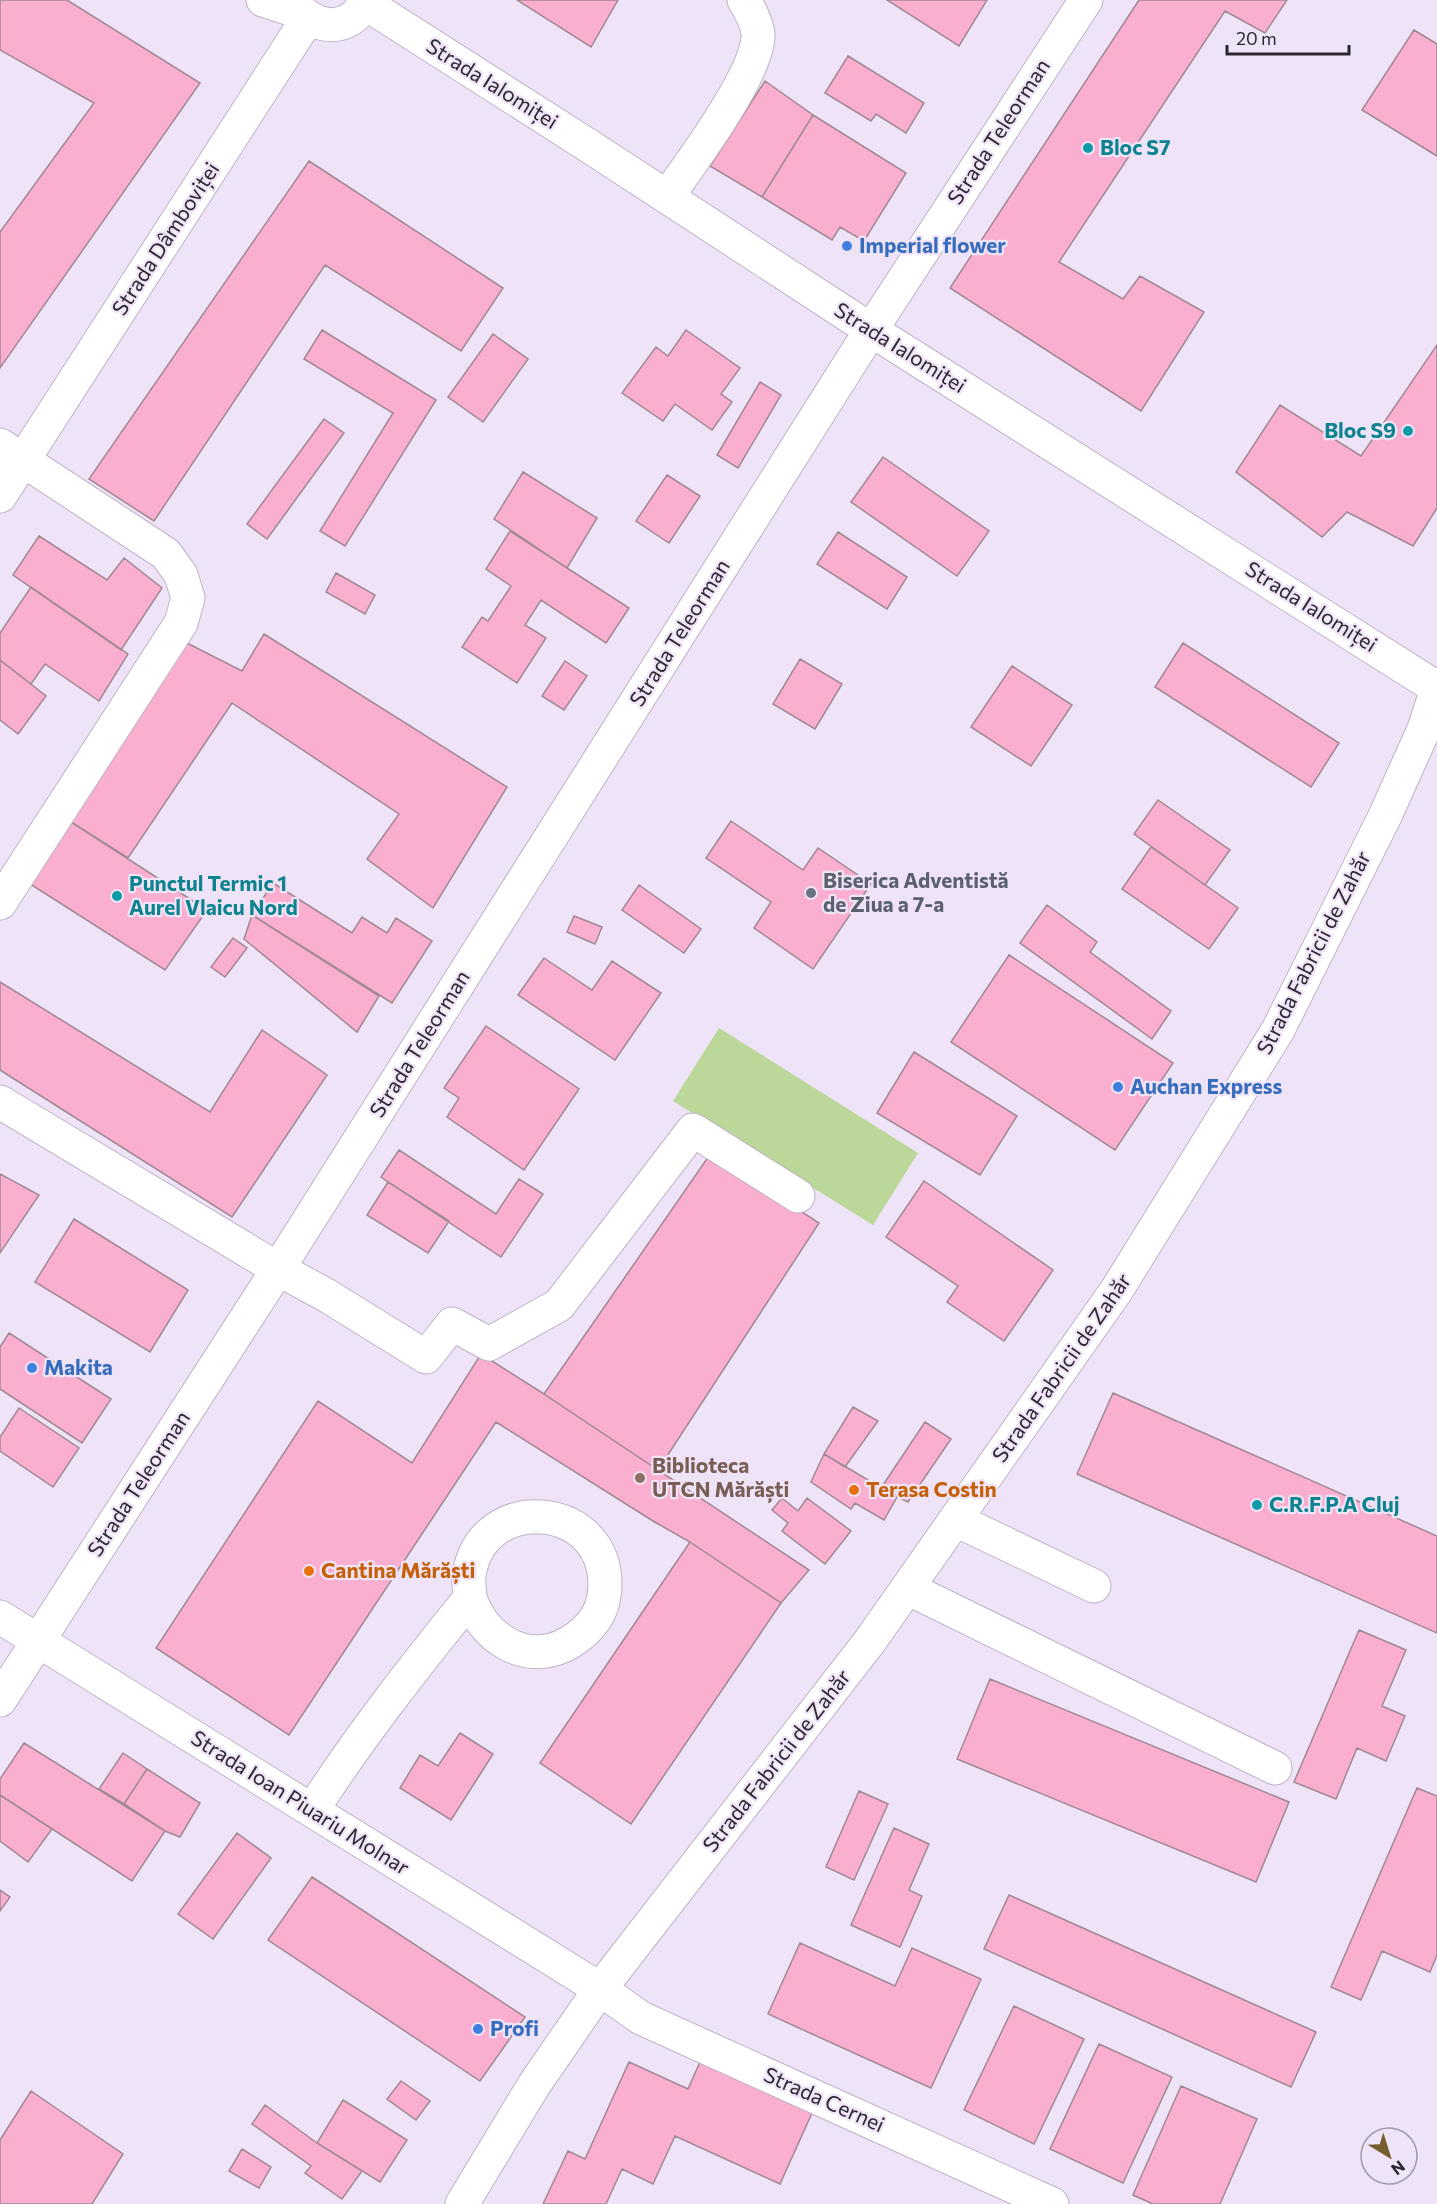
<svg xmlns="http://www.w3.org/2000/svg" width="1437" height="2204" font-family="Commissioner,sans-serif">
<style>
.green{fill:#bbd799}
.building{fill:#faaed0;stroke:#a08993;stroke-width:1.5}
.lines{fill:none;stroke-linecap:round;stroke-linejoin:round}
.minor-casing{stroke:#bfb3c6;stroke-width:35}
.major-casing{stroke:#bfb3c6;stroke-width:35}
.minor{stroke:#fff;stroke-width:33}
.major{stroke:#fff;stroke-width:33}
.culture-dot{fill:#0f9aa8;stroke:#efe3f7;stroke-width:2}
.shop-dot{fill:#3f7fe0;stroke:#efe3f7;stroke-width:2}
.worship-dot{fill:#6b7280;stroke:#efe3f7;stroke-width:2}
.education-dot{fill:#8d6e63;stroke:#efe3f7;stroke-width:2}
.food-dot{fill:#e8710a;stroke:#efe3f7;stroke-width:2}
.labels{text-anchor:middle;stroke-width:4.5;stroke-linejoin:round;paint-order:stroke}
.street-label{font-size:21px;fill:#2c272f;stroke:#efe3f7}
.culture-label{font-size:21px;font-weight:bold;fill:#0d838f;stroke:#efe3f7;text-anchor:start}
.shop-label{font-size:21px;font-weight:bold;fill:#366cbe;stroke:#efe3f7;text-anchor:start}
.worship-label{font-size:21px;font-weight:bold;fill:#5b616d;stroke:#efe3f7;text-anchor:start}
.education-label{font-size:21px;font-weight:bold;fill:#785e54;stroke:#efe3f7;text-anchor:start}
.food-label{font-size:21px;font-weight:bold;fill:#c56008;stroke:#efe3f7;text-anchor:start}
</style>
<rect width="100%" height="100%" fill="#efe3f7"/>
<path class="green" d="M719,1028L918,1153L873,1225L673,1101Z"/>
<path class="building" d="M0,0H67L200,83L0,368V232L94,103L0,50Z
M517,0H618L591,47Z
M887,0H987L959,46Z
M1139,0H1287L1265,33L1225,11L1059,262L1123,299L1140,276L1204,312L1141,411L950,288Z
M1414,30L1437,44V156L1362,110Z
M848,56L924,103L906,133L876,114L871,121L825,93Z
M765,81L813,115L762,197L710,166Z
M813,115L906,173L864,241L840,227L832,240L762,197Z
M309,161L503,288L461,351L325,265L154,521L89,479Z
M322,330L436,400L345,546L320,531L393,413L304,359Z
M686,330L740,368L721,394L732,402L712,430L675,404L663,421L622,393L656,347L668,356Z
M493,334L528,359L483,422L448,397Z
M1437,345V508L1413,546L1347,512L1322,537L1236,472L1280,405L1361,456Z
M760,382L781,395L738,468L717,455Z
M324,419L344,433L267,539L247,524Z
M883,457L989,531L957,576L851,502Z
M523,472L597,518L567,568L494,519Z
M667,475L700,496L669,543L636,521Z
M510,531L629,608L606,643L541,600L525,625L546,638L517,683L462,647L482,617L488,621L511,586L486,569Z
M838,532L907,577L887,609L817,564Z
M39,536L107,580L124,558L162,588L121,650L13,575Z
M336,573L375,595L365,614L326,592Z
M31,587L128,654L99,701L45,664L31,684L0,660V633Z
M264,634L507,787L433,908L367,859L399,814L232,703L128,858L68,820L185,642L242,671Z
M1183,643L1339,743L1311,787L1155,687Z
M800,659L842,684L815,729L773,704Z
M0,660L46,696L18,734L0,720Z
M565,661L587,676L564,710L542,696Z
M1012,666L1072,705L1031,766L971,727Z
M1158,800L1230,850L1205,885L1134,834Z
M68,820L207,910L165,970L27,882Z
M731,821L803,870L818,848L871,884L813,969L754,928L771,902L706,858Z
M1151,847L1238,908L1209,949L1122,889Z
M273,883L352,933L362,917L387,933L396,918L432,941L392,1003L252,915Z
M639,885L701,929L684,953L622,910Z
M1047,905L1097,942L1090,952L1171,1011L1152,1039L1020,943Z
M252,915L379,996L357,1032L244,939Z
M574,916L602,927L595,944L567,932Z
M233,938L247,948L225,977L211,967Z
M1009,955L1173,1063L1115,1150L951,1042Z
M544,958L592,990L612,961L661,993L615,1060L518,995Z
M0,982L210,1112L262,1030L327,1075L232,1217L0,1070Z
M486,1026L579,1089L524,1170L447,1117L459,1098L444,1088Z
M914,1052L1017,1116L980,1175L877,1113Z
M399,1150L496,1214L519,1179L543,1194L501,1257L381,1177Z
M711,1153L819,1223L658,1470L544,1394Z
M711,1153L819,1223L658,1470L809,1570L781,1603L631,1824L540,1763L690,1542L653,1521L496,1422L289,1735L156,1648L318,1401L412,1463L481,1354L544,1394Z
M0,1174L39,1195L0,1253Z
M924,1181L1053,1270L1004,1341L947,1302L958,1286L886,1237Z
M388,1182L449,1221L428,1253L367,1215Z
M74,1219L188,1290L150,1352L35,1282Z
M9,1333L111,1399L82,1443L0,1389V1347Z
M1113,1393L1437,1536V1633L1077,1474Z
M853,1407L878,1421L845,1467L824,1454Z
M19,1408L79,1448L53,1487L0,1451V1437Z
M925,1422L951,1439L908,1502L881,1488Z
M824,1454L897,1497L884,1520L855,1503L851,1509L811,1482Z
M782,1498L798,1511L807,1498L851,1531L825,1564L782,1531L788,1523L772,1510Z
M690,1542L781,1603L631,1824L540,1763Z
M1359,1630L1406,1650L1382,1706L1405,1716L1386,1761L1357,1748L1336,1799L1294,1782Z
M990,1679L1289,1802L1256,1882L957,1759Z
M460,1733L493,1754L451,1820L400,1788L420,1755L438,1766Z
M24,1743L165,1831L132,1881L0,1795V1779Z
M123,1753L147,1769L124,1804L99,1789Z
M147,1769L200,1803L180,1837L165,1831L124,1804Z
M1417,1788L1437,1796V1955L1430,1972L1382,1951L1361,2000L1331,1987Z
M859,1791L888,1804L854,1880L826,1867Z
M0,1795L52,1829L28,1862L0,1841Z
M894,1828L929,1844L909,1890L922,1896L900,1947L851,1925Z
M237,1833L271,1858L213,1939L178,1914Z
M312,1877L525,2017L480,2081L268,1940Z
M0,1890L10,1897L0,1911Z
M1009,1895L1316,2032L1291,2087L984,1949Z
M800,1943L895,1986L912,1948L981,1979L931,2088L768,2014Z
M1014,2006L1084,2039L1034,2144L964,2110Z
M1099,2044L1172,2077L1123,2183L1050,2149Z
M629,2062L688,2089L700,2062L812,2113L780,2184L675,2136L653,2184L622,2169L606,2204H543L568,2151L585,2159Z
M401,2081L430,2101L416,2120L387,2099Z
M1181,2086L1257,2119L1220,2204H1153L1133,2195Z
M31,2091L123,2154L92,2204H0V2140Z
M343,2100L407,2140L380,2182L317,2143Z
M265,2105L317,2143L362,2171L342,2199L305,2173L311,2166L252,2124Z
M242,2149L271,2167L259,2188L229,2171Z"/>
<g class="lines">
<g class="minor-casing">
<path id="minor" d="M294,2C312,31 351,34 366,0
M365,3L589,146L871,330L1437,688
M667,197C691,163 755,77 758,38C759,26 750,10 744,0
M0,445L166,554L181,575L188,598L181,623L0,903
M0,496L308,18
M0,1102L278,1269L326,1295L426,1357L452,1324L489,1344L559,1305L693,1130L798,1196
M956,1520L1094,1586
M907,1588L1275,1768
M0,1617L600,1989L641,2018L1052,2204
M0,1700L278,1269L871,330L1086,0
M313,1809C360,1736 415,1666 470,1598C470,1591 468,1583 469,1576C481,1487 617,1502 604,1596C601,1619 583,1636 563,1646C523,1664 483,1637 470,1598
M462,2204L534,2085L600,1989L870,1641L1116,1291L1278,1030L1385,816L1424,729L1437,689"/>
</g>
<g class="major-casing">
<path id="major" d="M263,0L300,12"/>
</g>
<use href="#minor" class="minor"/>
<use href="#major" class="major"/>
</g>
<g class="culture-dot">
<circle cx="1088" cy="148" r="6"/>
<circle cx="1408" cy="431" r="6"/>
<circle cx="117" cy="896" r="6"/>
<circle cx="1257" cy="1505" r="6"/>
</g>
<g class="shop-dot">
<circle cx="847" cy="246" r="6"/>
<circle cx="1118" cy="1087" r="6"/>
<circle cx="32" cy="1368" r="6"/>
<circle cx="478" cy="2029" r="6"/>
</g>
<circle class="worship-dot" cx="811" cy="893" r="6"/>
<circle class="education-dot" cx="640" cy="1478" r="6"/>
<g class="food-dot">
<circle cx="854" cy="1490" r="6"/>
<circle cx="309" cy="1571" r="6"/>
</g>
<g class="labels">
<g class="street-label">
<text transform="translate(492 84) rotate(32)" y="7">Strada Ialomiței</text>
<text transform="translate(999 132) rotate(-57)" y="7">Strada Teleorman</text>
<text transform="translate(166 239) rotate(-57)" y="7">Strada Dâmboviței</text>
<text transform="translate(900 348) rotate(32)" y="7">Strada Ialomiței</text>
<text transform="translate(1311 607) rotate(32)" y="7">Strada Ialomiței</text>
<text transform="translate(680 633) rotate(-58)" y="7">Strada Teleorman</text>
<text transform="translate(1314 953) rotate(-63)" y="7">Strada Fabricii de Zahăr</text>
<text transform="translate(420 1044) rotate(-58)" y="7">Strada Teleorman</text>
<text transform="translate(1062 1368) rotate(-55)" y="7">Strada Fabricii de Zahăr</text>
<text transform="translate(139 1484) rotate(-57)" y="7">Strada Teleorman</text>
<text transform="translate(777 1761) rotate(-52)" y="7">Strada Fabricii de Zahăr</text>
<text transform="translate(300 1803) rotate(32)" y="7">Strada Ioan Piuariu Molnar</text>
<text transform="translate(824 2100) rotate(24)" y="7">Strada Cernei</text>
</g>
<g class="culture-label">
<text x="1100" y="155">Bloc S7</text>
<text x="1396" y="438" text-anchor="end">Bloc S9</text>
<text x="129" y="891">Punctul Termic 1<tspan x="129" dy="24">Aurel Vlaicu Nord</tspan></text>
<text x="1269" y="1512">C.R.F.P.A Cluj</text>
</g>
<g class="shop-label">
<text x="859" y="253">Imperial flower</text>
<text x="1130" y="1094">Auchan Express</text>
<text x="44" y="1375">Makita</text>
<text x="490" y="2036">Profi</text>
</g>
<g class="worship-label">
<text x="823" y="888">Biserica Adventistă<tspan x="823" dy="24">de Ziua a 7-a</tspan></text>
</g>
<g class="education-label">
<text x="652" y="1473">Biblioteca<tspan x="652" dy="24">UTCN Mărăști</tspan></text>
</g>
<g class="food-label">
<text x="866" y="1497">Terasa Costin</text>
<text x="321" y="1578">Cantina Mărăști</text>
</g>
</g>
<g transform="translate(1389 2156) rotate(142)"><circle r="28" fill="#efe3f7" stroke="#a198a7" stroke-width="1.5"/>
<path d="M0-4.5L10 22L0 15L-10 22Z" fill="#755d2d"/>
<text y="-9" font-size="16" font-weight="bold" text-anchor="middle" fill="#2c272f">N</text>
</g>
<path d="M1227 45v9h122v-9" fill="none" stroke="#2c272f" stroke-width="3"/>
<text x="1236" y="45" font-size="18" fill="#2c272f" stroke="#efe3f7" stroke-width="4.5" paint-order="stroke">20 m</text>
</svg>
